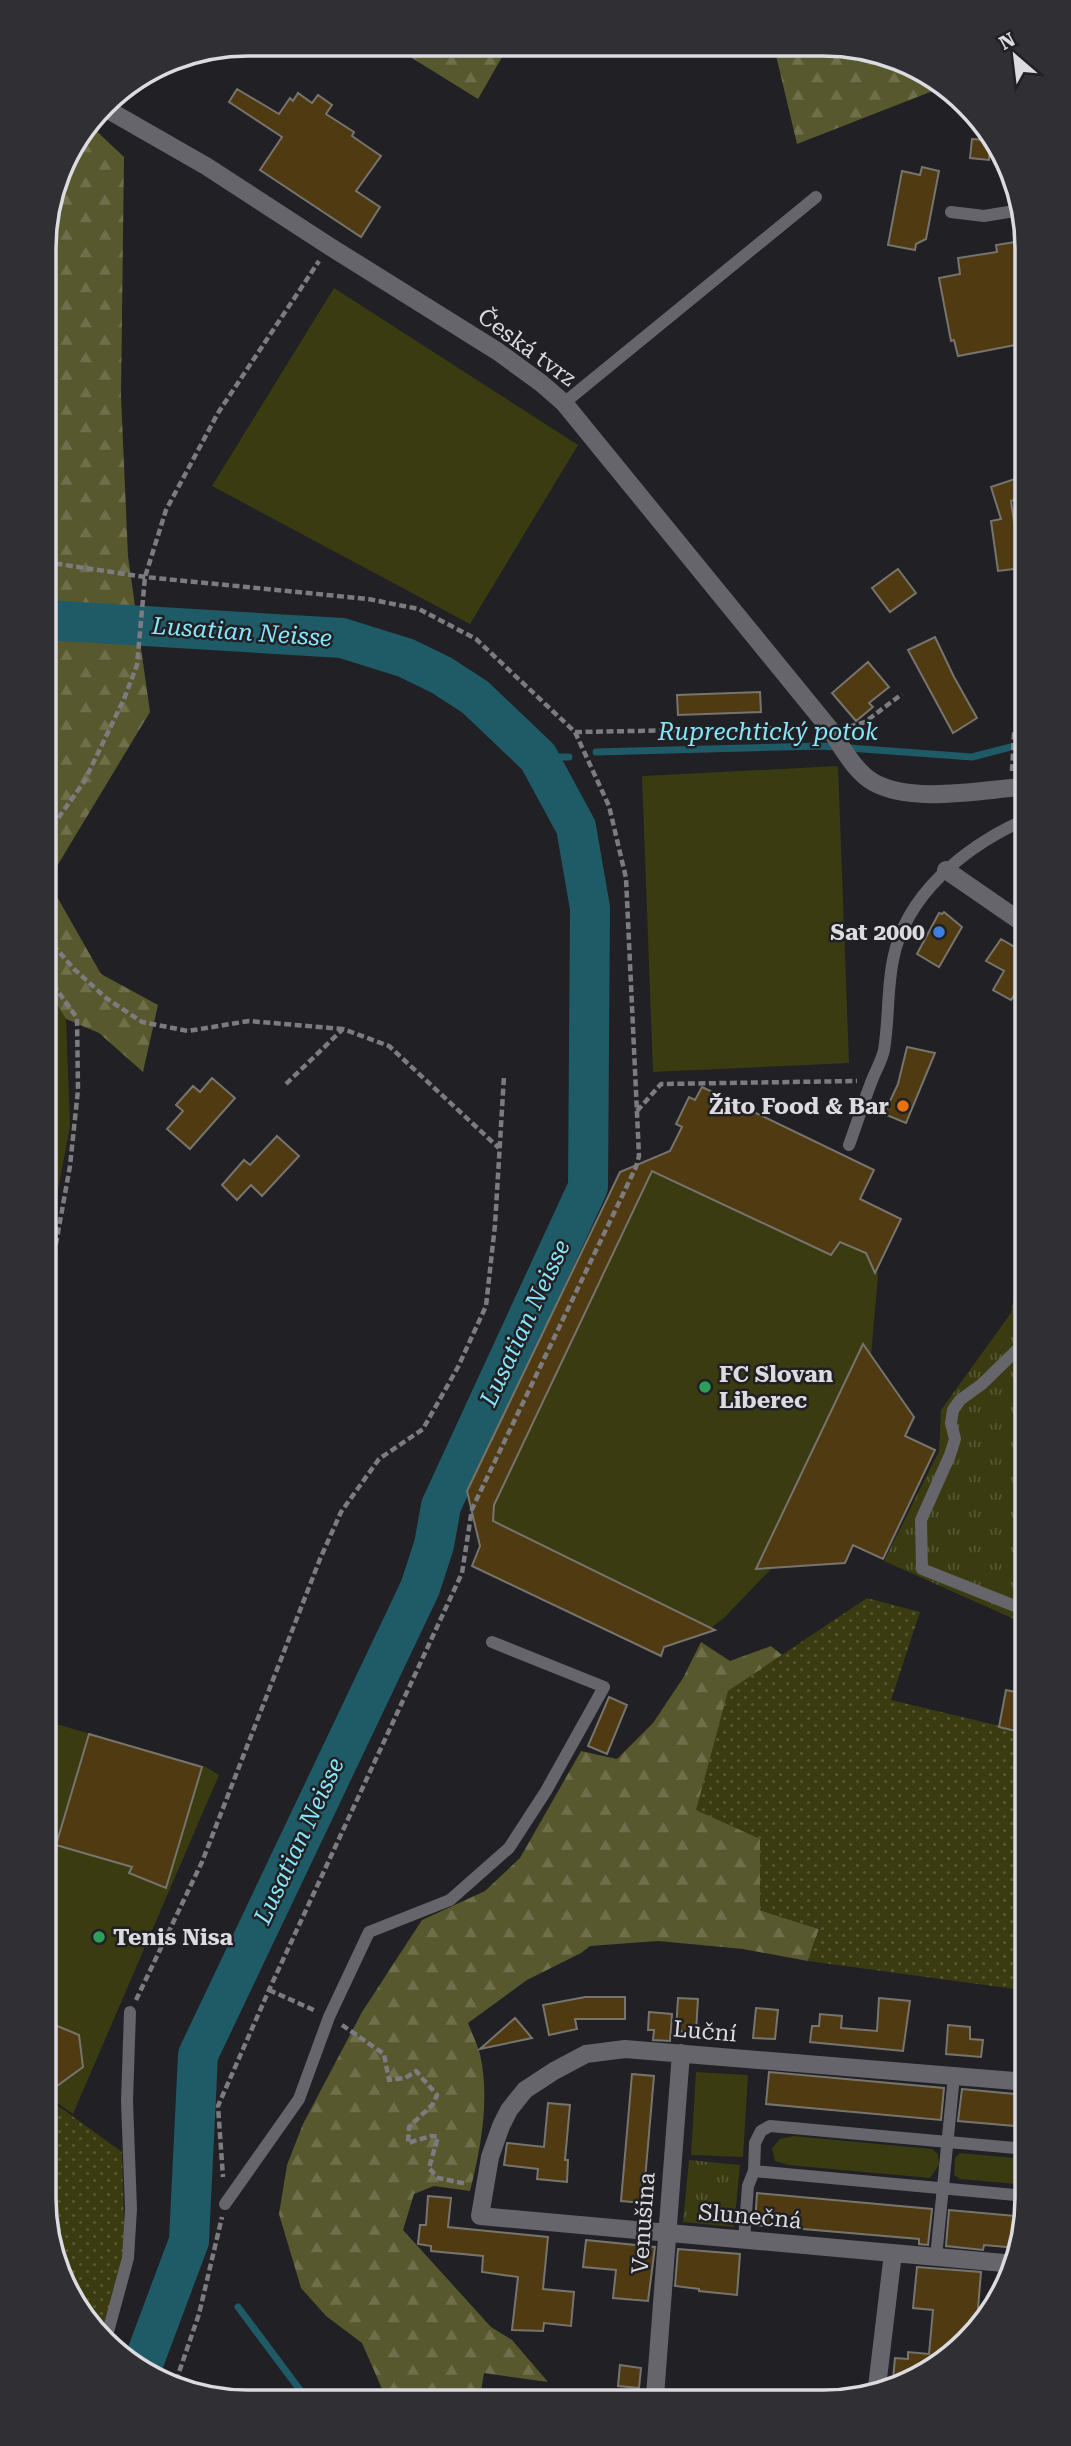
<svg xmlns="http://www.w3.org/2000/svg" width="1071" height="2446" font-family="'Roboto Serif',serif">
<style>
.grass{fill:#3a3b11}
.forest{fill:url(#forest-firs)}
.park{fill:url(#park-tufts)}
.garden{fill:url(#garden-dots)}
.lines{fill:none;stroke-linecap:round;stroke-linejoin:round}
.stream{stroke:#1e5b66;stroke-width:7}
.river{stroke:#1e5b66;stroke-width:40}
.building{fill:#503a11;stroke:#77746e;stroke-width:2}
.path{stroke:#7c7c80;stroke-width:4.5;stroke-dasharray:7 3.5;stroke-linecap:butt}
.service{stroke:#65656b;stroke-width:12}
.minor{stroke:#65656b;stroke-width:18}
.shop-dot{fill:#3f7fe0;stroke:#202025;stroke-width:2.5}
.food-dot{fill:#e8710a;stroke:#202025;stroke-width:2.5}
.leisure-dot{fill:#2e9e5b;stroke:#202025;stroke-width:2.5}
.labels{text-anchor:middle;stroke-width:5;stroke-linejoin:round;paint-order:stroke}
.street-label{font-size:23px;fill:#dcdce0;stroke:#202025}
.poi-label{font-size:23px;font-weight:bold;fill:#dcdce0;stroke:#202025;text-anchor:end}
.water-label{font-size:24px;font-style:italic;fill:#87e6f9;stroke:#202025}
.rim{fill:none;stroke:#dcdce0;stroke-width:3.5}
</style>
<defs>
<pattern id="forest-firs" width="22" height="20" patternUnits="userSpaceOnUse" patternTransform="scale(1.75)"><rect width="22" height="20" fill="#57582d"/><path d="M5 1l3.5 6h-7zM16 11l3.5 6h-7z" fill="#6f6f4b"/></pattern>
<pattern id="park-tufts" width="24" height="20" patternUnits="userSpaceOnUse" patternTransform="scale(1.75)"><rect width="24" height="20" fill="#3a3b11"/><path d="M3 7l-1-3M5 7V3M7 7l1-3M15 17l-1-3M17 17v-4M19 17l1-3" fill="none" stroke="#565733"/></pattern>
<pattern id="garden-dots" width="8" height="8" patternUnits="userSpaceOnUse" patternTransform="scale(1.75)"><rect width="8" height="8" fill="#3a3b11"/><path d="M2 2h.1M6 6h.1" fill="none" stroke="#565733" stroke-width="1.8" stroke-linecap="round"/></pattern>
</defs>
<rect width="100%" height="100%" fill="#202025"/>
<path class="grass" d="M334,288L578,445L470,624L212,486Z
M838,766L849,1063L653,1072L642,776Z
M47,990L66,1019L70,1127L47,1246Z
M702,1087L874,1170L861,1199L901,1219L881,1260L874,1258L878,1275L871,1356L914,1417L905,1436L935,1450L883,1559L854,1545L845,1563L772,1568L724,1618L704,1633L664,1647L661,1656L472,1566L480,1546L472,1509L636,1167L670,1151L681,1127L676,1124L689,1097L695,1100Z
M49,1722L206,1767L219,1775L73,2114L50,2098Z
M696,2072L748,2075L743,2157L691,2155Z
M793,2136L932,2149L938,2154L939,2165L930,2178L788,2165L775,2161L772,2148L780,2139Z
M960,2153L1027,2159V2185L960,2179L954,2175L955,2158Z"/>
<path class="forest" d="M391,45H509L478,99Z
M774,47L863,48L943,87L797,144Z
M90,125L124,157L121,396L128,556L150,712L48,881L101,974L158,1005L143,1072L99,1033L66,1019L47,990L44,234L65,157Z
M701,1642L730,1661L771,1646L782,1655L728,1692L760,1839V1910L819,1929L808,1961L743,1949L658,1941L590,1946L581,1953L527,1980L468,2023C472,2033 477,2044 480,2054C490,2099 481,2148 470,2191L434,2186L414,2194L403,2230L491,2327L512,2340L548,2382L484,2373L480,2397L386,2398L362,2343L326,2316L301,2288L279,2214L287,2165L303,2124L362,2012L422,1920L485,1891L520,1858L581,1751L617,1759L653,1723L683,1678Z"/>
<path class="park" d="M1024,1250L1025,1624L884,1561L939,1451L941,1410L1011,1313Z
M689,2160L740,2165L734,2227L683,2222Z"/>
<path class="garden" d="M867,1598L920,1612L891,1700L1025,1732L1026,1982L1021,1990L808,1961L819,1929L760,1910V1839L696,1810L728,1691Z
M50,2100L122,2152L125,2256L100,2337L51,2251Z"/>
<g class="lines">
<path class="stream" d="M596,752L822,746L972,757L1022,744
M538,757H569
M238,2307L306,2398"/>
<path class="river" d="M45,620L342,638L406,658L441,675L475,697L538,757L576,827L590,908L588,1187L441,1506L434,1545L420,1588L198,2055L189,2241L143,2364"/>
</g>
<path class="building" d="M237,89L279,114L290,98L293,101L298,93L312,103L318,95L332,105L326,114L354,132L352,136L381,156L356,191L380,207L361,237L260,170L282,137L229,102Z
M972,139L986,140L990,146L989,160L970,158Z
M922,167L939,171L926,239L916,244L915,250L888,245L902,171L920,175Z
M1021,241V344L958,356L954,340L951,341L939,278L960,274L958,258L997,252L996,245Z
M1021,477V498L1011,501L1021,568L998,571L991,521L1001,519L991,487Z
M898,569L916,593L890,612L872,588Z
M935,637L954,677L977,718L953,733L908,650Z
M868,662L889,687L869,703L873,707L856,721L832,693Z
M760,692L761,712L678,715L677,695Z
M944,912L962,927L939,967L917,954L939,913L942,914Z
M1001,939L1018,949L1023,941V982L1011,1000L993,990L1004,971L986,961Z
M907,1047L935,1053L906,1123L884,1114L898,1084Z
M212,1078L235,1098L190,1149L167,1129L183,1111L176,1105L193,1086L200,1092Z
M702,1087L874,1170L860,1199L901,1219L875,1273L866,1253L840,1242L831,1255L652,1171L494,1505L493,1521L715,1630L664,1647L661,1656L472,1566L480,1546L467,1491L620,1172L670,1151L682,1127L676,1124L689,1097L695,1100Z
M277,1136L299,1156L262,1196L251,1185L237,1200L222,1185L244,1160L250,1165Z
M863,1344L914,1417L905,1436L935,1450L883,1559L853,1545L845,1563L756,1569Z
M1006,1690L1025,1694L1020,1732L999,1727Z
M609,1697L627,1705L607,1754L588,1746Z
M89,1734L202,1767L166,1888L129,1873L132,1867L56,1845Z
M585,1997H625V2019H575L577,2029L549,2035L543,2005Z
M678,1998L698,1999L696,2032L676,2031Z
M879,1998L910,2001L903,2051L810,2042L812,2026H819L820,2014L842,2016L841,2028L877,2031Z
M756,2008L778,2010L775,2039L753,2038Z
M649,2012L672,2014L670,2041L653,2040L654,2030H648Z
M515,2018L532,2038L480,2049Z
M50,2023L79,2035L83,2067L50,2091Z
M948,2025L970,2027V2039L983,2040L981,2057L946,2054Z
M769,2072L944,2088L941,2120L766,2104Z
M632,2074L654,2076L643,2203L621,2201Z
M962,2089L1026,2095L1027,2127L958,2121Z
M548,2103L570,2105L565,2160H568L567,2182L537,2179L538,2169L504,2165L507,2143L544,2147Z
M757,2193L932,2209L928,2245L919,2244V2239L755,2225Z
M428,2196L451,2198L448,2227L548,2237L543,2289L574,2292L571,2326L544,2323L543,2331L512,2330L518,2277L482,2272L483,2256L431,2251V2246L418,2244L420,2225H426Z
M949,2210L1026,2217L1018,2248L984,2245L983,2250L946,2246Z
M586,2240L655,2247L648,2301L613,2298L616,2270L583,2267Z
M678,2249L740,2254L737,2295L699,2291V2289L675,2286Z
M917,2267L981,2272L976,2333L926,2375L892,2389L895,2358L908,2359V2352L929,2354L933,2310L913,2308Z
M620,2365L641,2368L639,2388L618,2386Z"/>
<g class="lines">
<path class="path" d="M45,562L145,577L368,599L419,609L476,639L575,732L609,806L626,878L639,1156L636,1167L472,1509L462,1573L269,1990L218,2106L223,2177
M849,727L865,722L902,694
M575,732L805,728
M1012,771L1014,734L1022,707
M46,835L84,782L124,699L137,665L145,577L166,510L218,413L319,261
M46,937L74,969L106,998L142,1022L188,1031L249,1021L343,1029
M47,976L77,1018L78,1090L70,1166L48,1288
M286,1084L343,1029L389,1046L499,1148
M637,1111L661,1084L857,1081
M269,1990L316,2011
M136,2000L202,1862L320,1559L341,1512L379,1459L423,1429L458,1367L486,1306L495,1225L504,1076
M342,2025L384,2054L389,2080L405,2078L416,2071L437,2095L433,2104L409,2127L408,2143L431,2136L438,2137L429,2168L438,2178L467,2184
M176,2381L199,2314L222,2217"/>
<path class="service" d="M951,212L984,216L1020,210
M564,403L816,197
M849,1145C857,1123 864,1101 872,1080C876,1070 882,1060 884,1050C889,1020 887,989 893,960C905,895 965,847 1022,821
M1024,1343L982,1384L960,1400L953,1410L951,1423L955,1439L950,1455L921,1520L922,1569L1025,1610
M754,2171L1027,2196
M225,2204L299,2099L329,2017L369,1932L450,1900L509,1848L546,1791L604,1687L492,1642
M744,2240L748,2186L754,2171L755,2143L761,2131L770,2126L1027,2149
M936,2257L954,2076
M105,2343L128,2258L131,2209L127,2101L130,2012"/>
<path class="minor" d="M103,107L206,166L329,246L497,351L541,383L564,403L829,728C841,745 854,771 873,782C911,804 980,790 1022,787
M946,870L1023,923
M1015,2264L480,2216L490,2157L501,2126L509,2110L525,2090L554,2071L586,2054L625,2049L1026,2082
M876,2395L893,2253
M655,2396L681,2053"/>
</g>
<circle class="shop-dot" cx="939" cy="932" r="7"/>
<circle class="food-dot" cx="903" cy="1106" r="7"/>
<g class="leisure-dot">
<circle cx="705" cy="1387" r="7"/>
<circle cx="99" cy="1937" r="7"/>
</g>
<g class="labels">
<g class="street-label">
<text transform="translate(527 347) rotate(36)" y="8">Česká tvrz</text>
<text transform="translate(705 2031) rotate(5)" y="8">Luční</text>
<text transform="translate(750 2216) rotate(5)" y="8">Slunečná</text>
<text transform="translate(643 2223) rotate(-86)" y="8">Venušina</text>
</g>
<g class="poi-label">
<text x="925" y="940">Sat 2000</text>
<text x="889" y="1114">Žito Food &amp; Bar</text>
<text x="719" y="1382" text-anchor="start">FC Slovan<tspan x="719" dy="26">Liberec</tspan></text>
<text x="113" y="1945" text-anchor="start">Tenis Nisa</text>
</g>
<g class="water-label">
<text transform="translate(242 632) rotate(4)" y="8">Lusatian Neisse</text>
<text x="768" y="740">Ruprechtický potok</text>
<text transform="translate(525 1323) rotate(-65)" y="8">Lusatian Neisse</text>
<text transform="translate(299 1841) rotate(-65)" y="8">Lusatian Neisse</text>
</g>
</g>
<path d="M0 0H1071V2446H0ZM248 56H823A192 192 0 0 1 1015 248V2198A192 192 0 0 1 823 2390H248A192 192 0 0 1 56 2198V248A192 192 0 0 1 248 56Z" fill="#2f2f34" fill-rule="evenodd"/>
<path class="rim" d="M248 56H823A192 192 0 0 1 1015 248V2198A192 192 0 0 1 823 2390H248A192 192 0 0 1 56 2198V248A192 192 0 0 1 248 56Z"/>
<g transform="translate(1015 56) rotate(332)" stroke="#202025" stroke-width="5" paint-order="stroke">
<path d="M0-5L12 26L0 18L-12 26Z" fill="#dcdce0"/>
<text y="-10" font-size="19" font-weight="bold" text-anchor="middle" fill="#dcdce0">N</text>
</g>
</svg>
